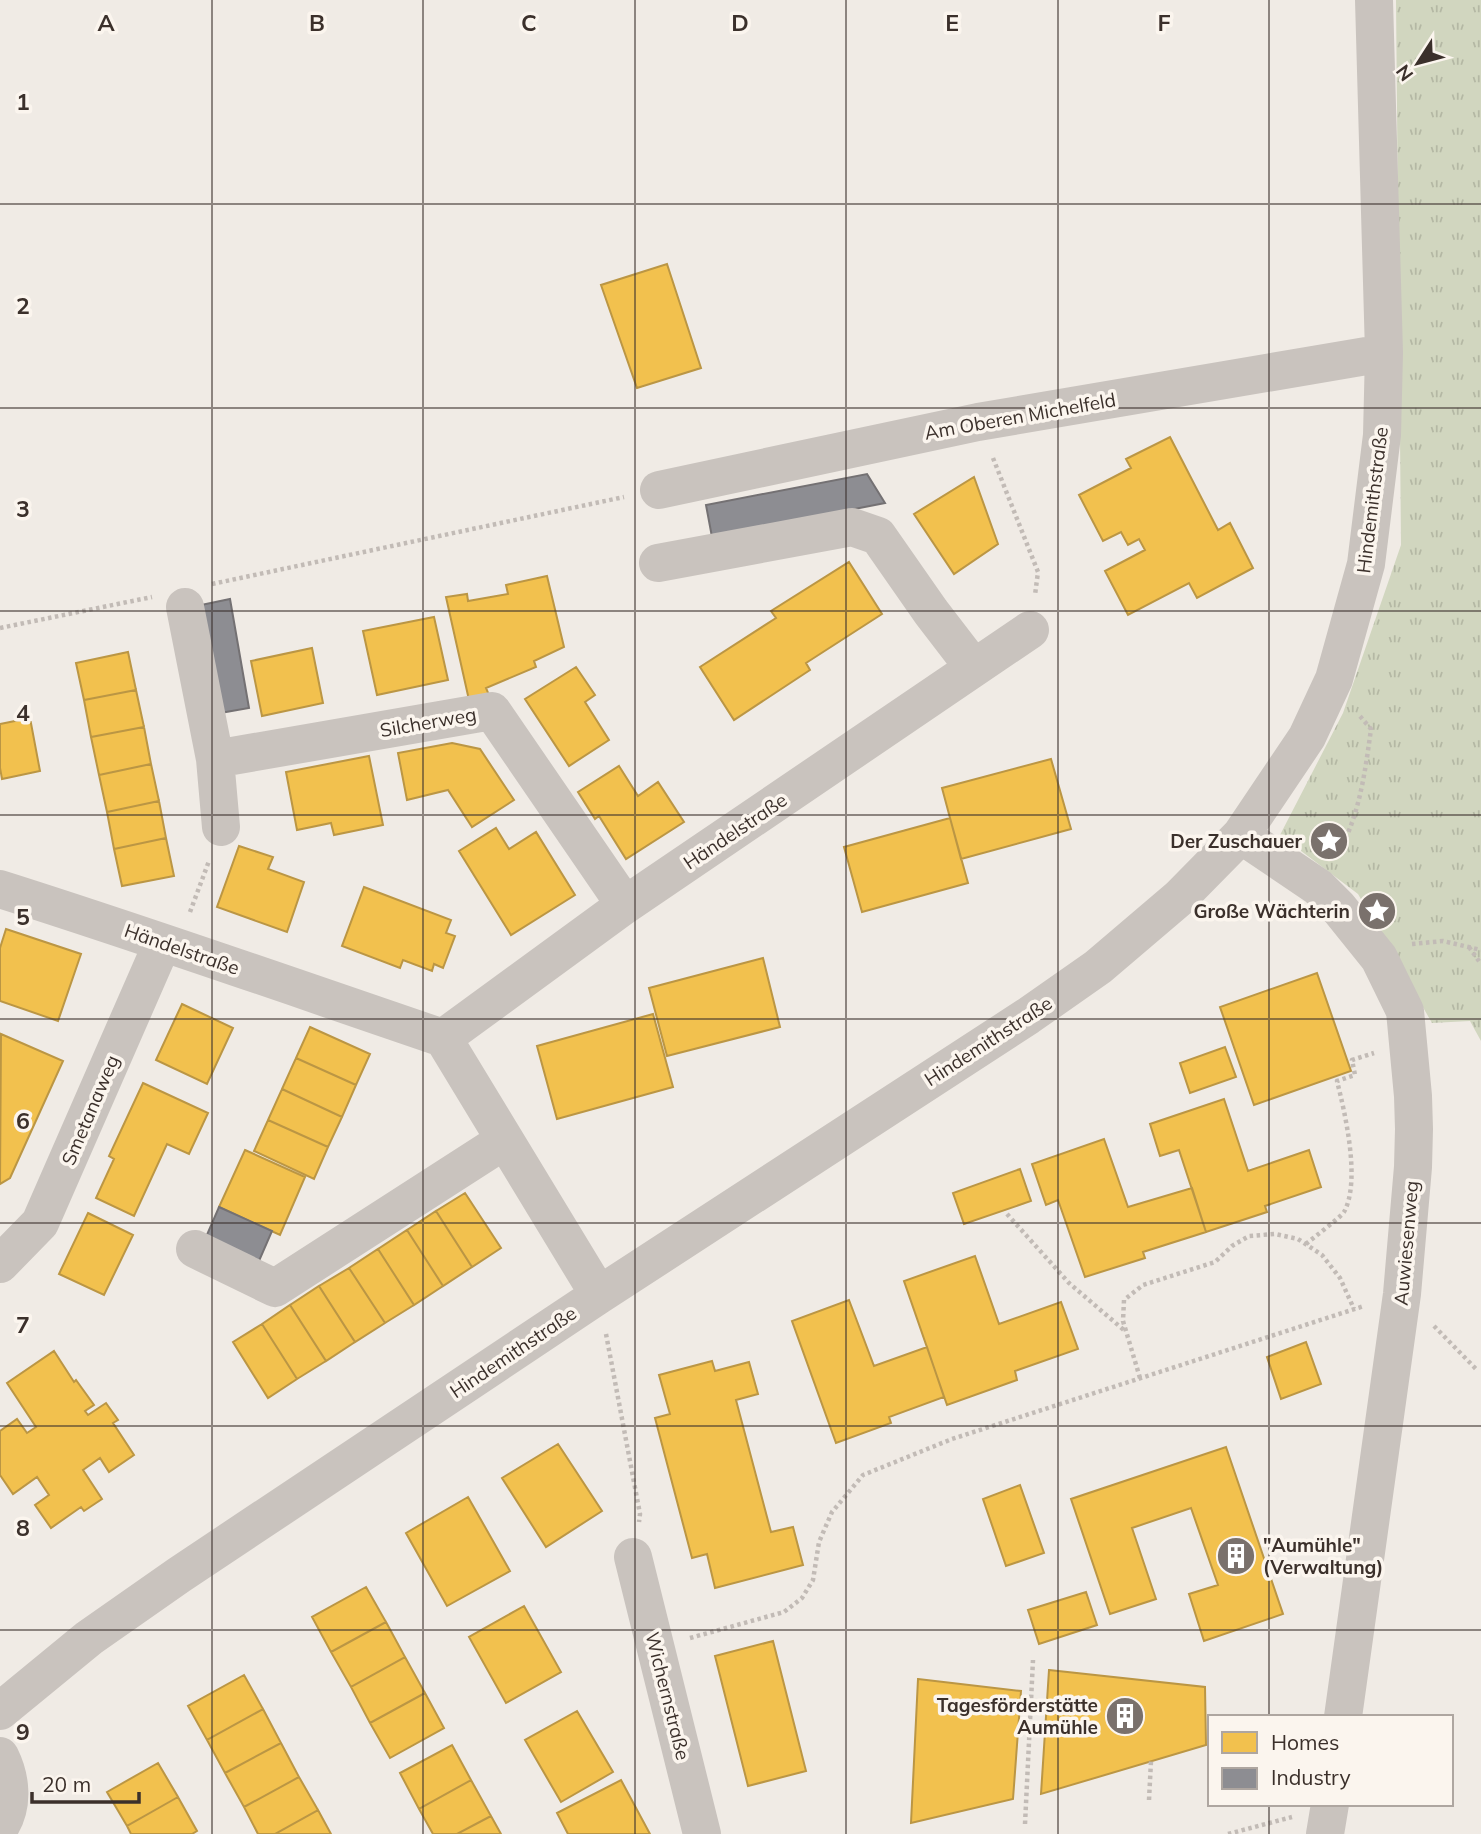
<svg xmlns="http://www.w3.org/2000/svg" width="1481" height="1834" font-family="Mulish,sans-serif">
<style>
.grass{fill:url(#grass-tufts)}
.homes{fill:#f2c14e;stroke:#bb9644;stroke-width:2}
.industry{fill:#8d8d92;stroke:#747173;stroke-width:2}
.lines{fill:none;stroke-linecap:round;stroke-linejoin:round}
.path{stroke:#c2bbb6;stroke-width:4.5;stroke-dasharray:3.5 3.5;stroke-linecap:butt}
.minor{stroke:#c9c3be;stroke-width:38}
.grid{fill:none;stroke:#3b302b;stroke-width:2;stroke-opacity:0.55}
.labels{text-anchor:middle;stroke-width:7;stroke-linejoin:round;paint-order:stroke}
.street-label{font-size:19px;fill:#3b302b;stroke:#fbf5ee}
.poi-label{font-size:19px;font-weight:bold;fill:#3b302b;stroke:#fbf5ee;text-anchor:end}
.grid-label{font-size:23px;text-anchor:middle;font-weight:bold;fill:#3b302b;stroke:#fbf5ee;stroke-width:7;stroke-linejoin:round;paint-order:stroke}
</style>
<defs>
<pattern id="grass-tufts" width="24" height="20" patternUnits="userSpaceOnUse" patternTransform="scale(1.75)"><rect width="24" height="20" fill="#d1d6bf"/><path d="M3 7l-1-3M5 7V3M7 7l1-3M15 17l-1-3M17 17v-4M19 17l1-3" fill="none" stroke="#b4b8a4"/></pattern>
</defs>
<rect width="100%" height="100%" fill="#f0ebe5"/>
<path class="grass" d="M1396,0H1481V1041L1470,1021L1432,1023L1358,894L1280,835L1343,713L1401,545Z"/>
<path class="homes" d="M667,264L701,368L637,388L601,285Z
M1170,437L1218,530L1230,523L1253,568L1197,598L1189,583L1128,615L1105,571L1145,550L1139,539L1128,545L1121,532L1103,541L1079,495L1131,468L1126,459Z
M974,477L998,544L954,574L914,514Z
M849,562L882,614L806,663L810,670L734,720L700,667L776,618L771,611Z
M547,576L564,647L534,661L536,667L486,688L489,695L469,700L446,597L467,594L468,601L508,594L506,585Z
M434,617L448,680L377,695L363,631Z
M312,648L323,703L262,716L251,661Z
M128,652L136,690L84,700L76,663Z
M576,667L595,695L585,702L609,740L569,766L525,699Z
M136,690L144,727L91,737L84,700Z
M30,718L40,771L2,779L0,768V724Z
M144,727L151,764L99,775L91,737Z
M452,743L480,749L514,800L472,827L448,790L407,800L398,753Z
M369,756L383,825L334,835L331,823L297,830L286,772Z
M1051,759L1071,829L961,859L942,788Z
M151,764L159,801L107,812L99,775Z
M619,766L638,796L658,782L684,822L626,859L599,816L595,819L578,792Z
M159,801L166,838L114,849L107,812Z
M950,818L968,883L862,912L844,847Z
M496,828L509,849L536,832L575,895L511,935L459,851Z
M166,838L174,876L122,886L114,849Z
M239,846L273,857L268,869L304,882L287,932L217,907Z
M364,887L451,920L446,933L455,936L443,968L434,964L432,971L403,960L400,968L342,946Z
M6,929L81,954L58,1021L0,1001V948Z
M763,958L780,1027L667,1056L649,988Z
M1317,973L1351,1071L1254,1105L1220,1007Z
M182,1004L233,1028L207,1084L156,1060Z
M653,1014L673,1087L557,1119L537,1046Z
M310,1027L370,1054L356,1085L296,1058Z
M1,1034L63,1061L10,1178L0,1184Z
M1225,1047L1236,1077L1190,1093L1180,1063Z
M296,1058L356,1085L342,1117L282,1089Z
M143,1083L208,1113L189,1154L167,1144L134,1216L96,1198L114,1159L109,1156Z
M282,1089L342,1117L328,1147L268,1120Z
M1224,1099L1248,1171L1309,1150L1321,1187L1265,1206L1267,1212L1206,1232L1179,1150L1160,1156L1150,1124Z
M268,1120L328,1147L314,1179L254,1151Z
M1104,1139L1128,1207L1192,1188L1206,1232L1143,1252L1145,1258L1085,1277L1058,1200L1046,1205L1032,1164Z
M245,1150L305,1177L280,1235L219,1207Z
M1020,1169L1031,1201L964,1224L953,1193Z
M465,1193L501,1248L472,1267L436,1211Z
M436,1211L472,1267L443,1286L407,1230Z
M88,1213L133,1235L104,1295L59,1274Z
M407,1230L443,1286L414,1305L378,1249Z
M378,1249L414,1305L385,1323L349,1268Z
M975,1256L999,1324L1061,1302L1078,1349L1015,1371L1017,1380L947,1405L904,1281Z
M349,1268L385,1323L355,1342L319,1286Z
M319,1286L355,1342L326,1361L290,1305Z
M849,1300L874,1366L927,1347L944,1397L889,1417L891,1423L836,1443L792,1321Z
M290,1305L326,1361L297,1379L262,1324Z
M262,1324L297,1379L268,1398L233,1342Z
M1306,1342L1321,1384L1281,1399L1267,1357Z
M54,1351L74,1382L76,1380L94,1405L85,1411L88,1415L106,1403L118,1420L113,1423L134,1455L109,1472L100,1458L83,1470L102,1499L84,1511L81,1507L51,1528L35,1505L49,1495L37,1477L13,1494L0,1475V1431L17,1419L27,1433L36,1427L7,1383Z
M712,1361L715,1371L749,1362L758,1394L736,1400L771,1532L793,1527L803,1565L715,1588L707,1554L692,1558L655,1418L670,1414L659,1375Z
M558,1444L602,1511L546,1547L502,1478Z
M1226,1447L1283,1614L1204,1641L1189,1594L1218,1585L1191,1508L1132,1528L1156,1599L1110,1614L1071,1499Z
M1020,1485L1044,1553L1006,1566L983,1499Z
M468,1497L510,1571L447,1606L406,1533Z
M366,1587L386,1622L331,1652L312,1617Z
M1086,1592L1097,1625L1039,1644L1028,1610Z
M524,1606L561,1672L506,1703L469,1637Z
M386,1622L405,1657L351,1687L331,1652Z
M773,1641L806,1771L748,1786L715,1656Z
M405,1657L425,1693L370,1723L351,1687Z
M1049,1670L1205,1687L1206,1745L1041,1794Z
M244,1675L263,1709L207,1740L188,1706Z
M918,1679L1021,1691L1013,1799L911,1823Z
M425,1693L444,1728L390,1758L370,1723Z
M263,1709L281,1743L225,1773L207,1740Z
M577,1711L613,1772L561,1802L525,1740Z
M281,1743L299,1777L244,1807L225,1773Z
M452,1745L471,1780L419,1809L400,1773Z
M158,1763L178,1797L127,1826L107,1792Z
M299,1777L318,1810L275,1834H258L244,1807Z
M471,1780L491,1816L457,1834H433L419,1809Z
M621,1780L650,1834H568L557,1813Z
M178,1797L197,1831L192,1834H131L127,1826Z
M318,1810L331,1834H275Z
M491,1816L501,1834H457Z"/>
<path class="industry" d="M867,474L885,503L712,537L706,505Z
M230,599L249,708L220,713L201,605Z
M219,1207L272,1231L259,1261L206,1237Z"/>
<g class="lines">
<path class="path" d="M993,458L1038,572L1035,595
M212,584L624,497
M0,628L152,597
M1336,857C1359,819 1365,773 1371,729L1359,715
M190,912L209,861
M1412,944L1443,941L1481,950
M1469,947L1481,964
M1007,1214L1069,1283L1125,1331
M1306,1244C1314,1237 1340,1218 1344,1212C1361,1181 1345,1113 1337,1081L1355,1075L1352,1060L1374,1053
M1434,1326L1477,1370
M606,1334L640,1514L639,1522
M1140,1378L1123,1321L1124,1300L1143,1285L1215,1262L1232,1246L1249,1236L1275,1234L1298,1239L1322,1255L1340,1278L1354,1309
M690,1638L784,1612L802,1598L813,1580L819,1542L832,1512L863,1475L952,1439L1364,1306
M1149,1800L1151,1761
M1025,1824L1033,1660
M1228,1834L1292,1817"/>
<path class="minor" d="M659,490L978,422L1384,353
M658,563L852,527L878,536L931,612L974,668
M185,607L215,759L492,711L625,905
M215,759L221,827
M1241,835L1318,887L1338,907L1379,958L1405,1011L1413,1096L1414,1129L1413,1167L1402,1294L1343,1717
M0,889C149,936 296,988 443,1038L599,1295
M443,1038L625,905L1030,630
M195,1249L275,1288L505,1140
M0,1264L40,1223L162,944
M633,1557L702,1834
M0,1711L89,1638L179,1575L599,1295L1028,1016L1098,967L1179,898L1241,835L1307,737L1334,679L1366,564L1382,435L1384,353L1374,0
M0,1756C11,1778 14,1805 0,1827
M1325,1834L1330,1804"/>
</g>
<path class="grid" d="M212,0V1834M423,0V1834M635,0V1834M846,0V1834M1058,0V1834M1269,0V1717M0,204H1481M0,408H1481M0,611H1481M0,815H1481M0,1019H1481M0,1223H1481M0,1426H1481M0,1630H1481M1269,1804V1834"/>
<defs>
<g id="sight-disc" transform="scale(2.0125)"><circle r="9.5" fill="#7a716c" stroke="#fbf5ee"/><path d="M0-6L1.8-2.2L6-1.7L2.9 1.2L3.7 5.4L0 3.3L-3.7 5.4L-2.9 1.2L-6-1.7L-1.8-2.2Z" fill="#fff"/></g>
<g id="building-disc" transform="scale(2.0125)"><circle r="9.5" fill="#7a716c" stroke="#fbf5ee"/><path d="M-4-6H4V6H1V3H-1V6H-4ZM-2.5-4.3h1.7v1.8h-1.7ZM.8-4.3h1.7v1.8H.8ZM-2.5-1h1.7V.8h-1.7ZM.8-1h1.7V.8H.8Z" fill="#fff"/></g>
</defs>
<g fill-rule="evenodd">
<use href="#sight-disc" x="1329" y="841"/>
<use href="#sight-disc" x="1377" y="911"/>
<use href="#building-disc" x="1236" y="1556"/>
<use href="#building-disc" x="1125" y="1716"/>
</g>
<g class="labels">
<g class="street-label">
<text transform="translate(1020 416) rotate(-10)" y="7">Am Oberen Michelfeld</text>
<text transform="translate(1372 500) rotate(-83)" y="7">Hindemithstraße</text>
<text transform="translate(428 722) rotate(-10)" y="7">Silcherweg</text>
<text transform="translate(735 831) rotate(-34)" y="7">Händelstraße</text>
<text transform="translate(182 949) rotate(19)" y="7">Händelstraße</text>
<text transform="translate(988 1041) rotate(-33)" y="7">Hindemithstraße</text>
<text transform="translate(90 1110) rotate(-67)" y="7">Smetanaweg</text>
<text transform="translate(1406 1243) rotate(-85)" y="7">Auwiesenweg</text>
<text transform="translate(513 1352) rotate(-34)" y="7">Hindemithstraße</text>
<text transform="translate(668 1696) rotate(76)" y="7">Wichernstraße</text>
</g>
<g class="poi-label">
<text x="1302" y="848">Der Zuschauer</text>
<text x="1350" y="918">Große Wächterin</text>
<text x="1263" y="1552" text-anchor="start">"Aumühle"<tspan x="1263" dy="22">(Verwaltung)</tspan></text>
<text x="1098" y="1712">Tagesförderstätte<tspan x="1098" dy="22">Aumühle</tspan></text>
</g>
</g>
<g class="grid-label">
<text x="106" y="31">A</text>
<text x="317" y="31">B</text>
<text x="529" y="31">C</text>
<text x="740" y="31">D</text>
<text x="952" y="31">E</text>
<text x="1164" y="31">F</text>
<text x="23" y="110">1</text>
<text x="23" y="314">2</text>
<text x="23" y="517">3</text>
<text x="23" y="721">4</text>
<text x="23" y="925">5</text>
<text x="23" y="1129">6</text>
<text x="23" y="1333">7</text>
<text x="23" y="1536">8</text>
<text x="23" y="1740">9</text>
</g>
<rect x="1208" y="1715" width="245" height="91" fill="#fbf5ee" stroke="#aea6a0" stroke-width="2"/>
<rect x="1222" y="1732" width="35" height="21" fill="#f2c14e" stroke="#aea6a0" stroke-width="2"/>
<text x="1271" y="1750" font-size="21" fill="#3b302b">Homes</text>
<rect x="1222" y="1768" width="35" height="21" fill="#8d8d92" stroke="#aea6a0" stroke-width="2"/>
<text x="1271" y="1785" font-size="21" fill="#3b302b">Industry</text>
<g transform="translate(1418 63) rotate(234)" stroke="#fbf5ee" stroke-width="5" paint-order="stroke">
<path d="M0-5L12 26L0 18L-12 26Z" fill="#3b302b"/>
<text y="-10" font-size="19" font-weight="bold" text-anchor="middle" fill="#3b302b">N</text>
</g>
<path d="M32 1792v10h107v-10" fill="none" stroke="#3b302b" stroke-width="3.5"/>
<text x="42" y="1792" font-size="21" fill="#3b302b" stroke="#fbf5ee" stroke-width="5" paint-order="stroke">20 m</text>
</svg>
